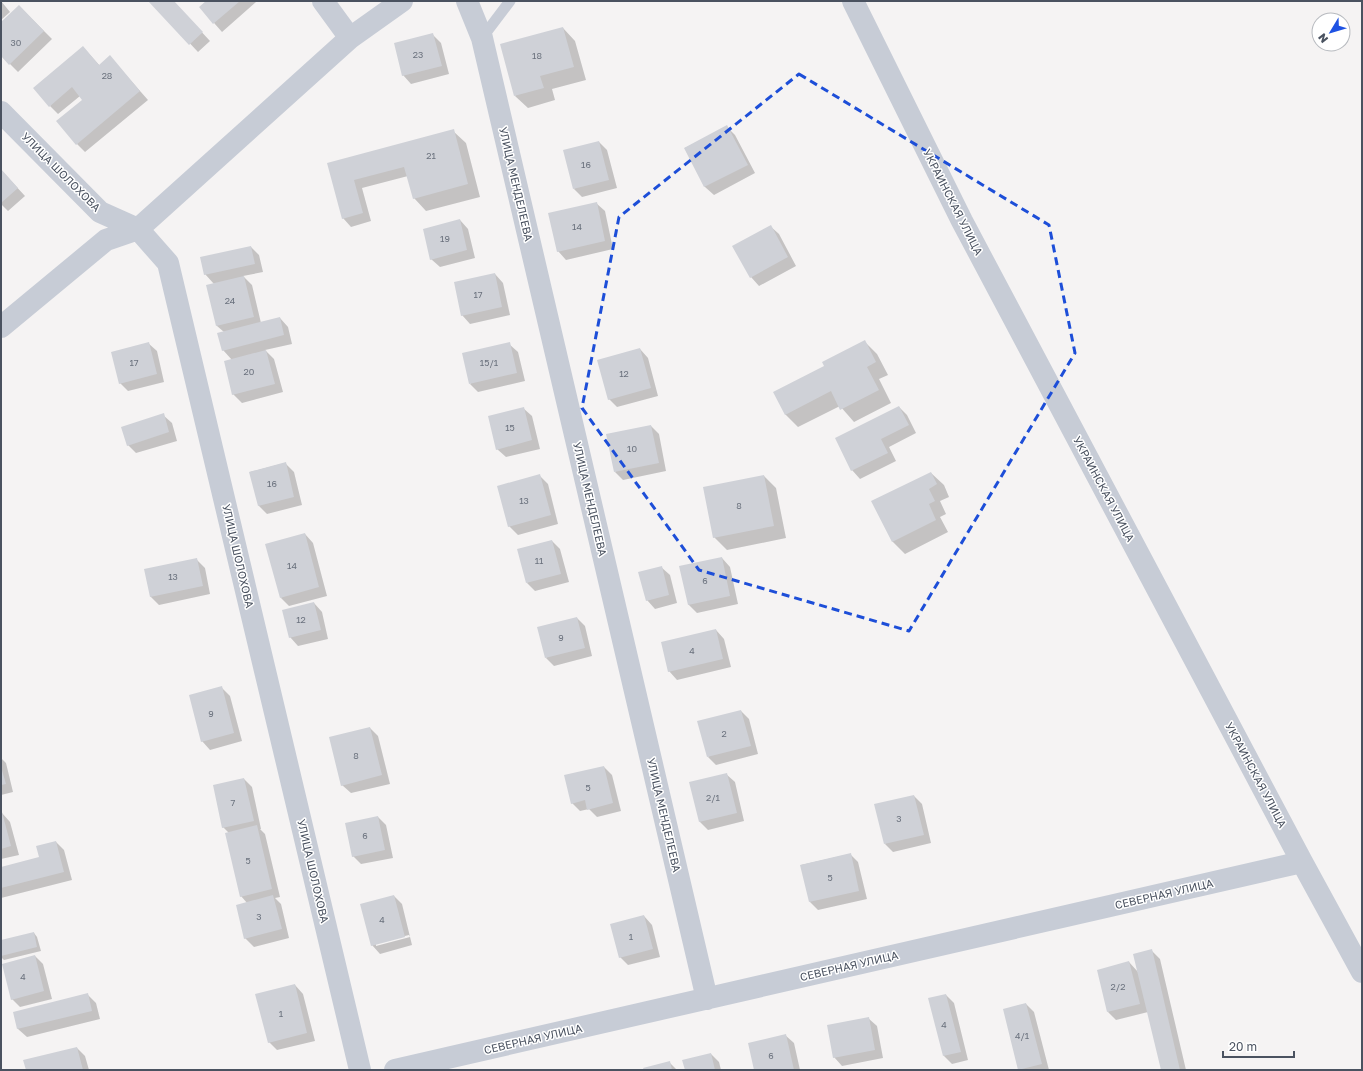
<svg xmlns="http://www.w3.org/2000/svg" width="1363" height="1071" font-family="'Golos Text',sans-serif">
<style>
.shadow{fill:#0003;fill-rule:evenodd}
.building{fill:#cfd1d7}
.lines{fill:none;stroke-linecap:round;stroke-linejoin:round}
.lane{stroke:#c7ccd6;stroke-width:11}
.street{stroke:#c7ccd6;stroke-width:22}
.marked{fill:none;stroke:#1d4ed8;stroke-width:3;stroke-dasharray:8 5;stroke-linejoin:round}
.labels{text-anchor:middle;stroke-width:3;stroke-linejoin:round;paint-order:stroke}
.number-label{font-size:9px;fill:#6b727e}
.street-label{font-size:11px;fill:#4a5260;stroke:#fff}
</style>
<rect width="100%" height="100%" fill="#f5f3f3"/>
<path class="shadow" d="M1,1L10,12L1,20Z
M150,1H173L210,41L198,52Z
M208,1H255L256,2L222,32L200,7Z
M19,6L52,39L18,72L1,55V24Z
M563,28L575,41L586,80L552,89L555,100L528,108L515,96Z
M433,35L441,43L449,74L411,84L403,75Z
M83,47L100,66L110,57L148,100L85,152L77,144L84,100L80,96L58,114L50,106Z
M727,127L735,135L755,173L714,195L705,187L685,148Z
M453,131L466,143L480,197L426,211L414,198L408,176L362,188L371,221L351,227L343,218L329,164Z
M599,142L607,150L617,188L582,197L574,189Z
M1,170L25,196L8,211L1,204Z
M596,203L605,211L613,249L566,260L558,251Z
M460,220L468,229L475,258L440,267L431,259Z
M770,226L779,234L796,266L759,286L751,277Z
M251,247L259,255L263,272L243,276L252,285L261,323L280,318L288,327L292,344L265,350L274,359L283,392L242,403L233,394L232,360L223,350L224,332L217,326L214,284L205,274Z
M495,274L503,283L510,315L470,324L462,315Z
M865,342L877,354L888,375L879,379L891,403L854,422L840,406L798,427L785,414L826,366Z
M148,343L157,351L164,382L128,391L120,383Z
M509,344L518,352L525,381L478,392L470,384Z
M640,349L648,358L658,396L617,407L609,399Z
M899,407L907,415L916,433L889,447L896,461L860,479L852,470Z
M523,408L532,416L540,449L506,457L497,449Z
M163,415L172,423L177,441L136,453L128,445Z
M651,426L659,434L666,471L623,480L615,472Z
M285,463L294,472L302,505L267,514L259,506L250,472Z
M931,473L944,485L949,497L940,501L946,514L940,517L948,532L905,554L892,541Z
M539,475L548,484L558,524L518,535L509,526Z
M764,476L776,488L786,538L727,550L714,537Z
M305,534L313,543L327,596L289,606L281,598Z
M552,541L560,549L569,582L535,591L527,583Z
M722,558L730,567L738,604L697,613L688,604Z
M196,559L205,568L210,594L159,605L150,596Z
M661,567L670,575L677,603L655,609L647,600Z
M314,603L322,612L328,639L298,646L290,637Z
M577,618L585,626L592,656L554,666L546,658Z
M716,630L724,639L731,667L677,680L669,671Z
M222,688L230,696L242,741L210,750L202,741Z
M741,711L749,719L758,754L716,765L708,757Z
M370,728L378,736L390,784L351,793L342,785Z
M1,758L6,763L13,792L1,795Z
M604,767L612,775L621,811L597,817L589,809L580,811L572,803Z
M726,774L735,782L744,821L708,830L700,822L690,783Z
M244,779L252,787L261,829H260L265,834L280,897L275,898L281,904L289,938L254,947L245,938L247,903L241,896L229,833L223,827Z
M914,796L922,804L931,843L893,852L885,844Z
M2,813L10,822L19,855L1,859Z
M378,817L386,825L393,858L361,864L353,856Z
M56,842L64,850L72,880L1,898V868L40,858Z
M850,854L858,862L867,899L818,910L810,902L801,865Z
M394,896L402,904L412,945L380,954L372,945ZM409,935L410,937L376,946V943Z
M644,916L652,925L660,957L628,965L620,957Z
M34,933L37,937L41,951L4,960L1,957V941Z
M1151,950L1160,959L1186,1070H1162L1148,1012L1116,1020L1108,1012L1129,962L1138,972Z
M35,956L43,964L52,999L20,1007L12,999Z
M295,985L303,994L315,1041L277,1050L269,1042Z
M87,994L96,1003L100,1019L27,1037L18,1029L14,1013Z
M946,995L954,1003L968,1060L952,1064L944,1056Z
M1026,1004L1034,1012L1049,1070L1019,1069Z
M868,1018L877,1026L883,1058L842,1066L834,1057Z
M785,1035L794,1043L800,1070H755Z
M77,1048L85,1056L89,1070H27Z
M711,1054L719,1062L721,1070H686Z
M669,1062L677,1070H645Z"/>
<path class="building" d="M148,1H174L203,32L189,45Z
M206,1H240L213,24L199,7Z
M19,5L44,31L9,65L1,56V22Z
M563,27L574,67L540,76L544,88L514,96L500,44Z
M433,33L442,66L402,76L394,43Z
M83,46L99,65L110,55L140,91L76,145L56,121L82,100L72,87L49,107L33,88Z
M727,125L748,165L704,187L684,148Z
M454,129L468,184L413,199L404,167L354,180L363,213L342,219L327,163Z
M599,141L609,180L573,189L563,150Z
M1,169L18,188L1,203Z
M597,202L605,241L557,252L548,213Z
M460,219L467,250L430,260L423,229Z
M771,225L788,257L750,278L732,246Z
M251,246L255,264L204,275L200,257Z
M495,273L502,307L461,316L454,282Z
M244,276L254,317L216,326L206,285Z
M280,317L284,335L222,351L217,333Z
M865,340L876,362L867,367L879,390L840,410L831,391L785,415L773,392L824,366L822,362Z
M149,342L157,374L119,384L111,352Z
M510,342L517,373L469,384L462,353Z
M640,348L651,388L608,400L597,360Z
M266,350L275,384L232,395L224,361Z
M899,406L909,425L881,439L888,453L851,471L835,438Z
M524,407L532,440L496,450L488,416Z
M164,413L169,432L127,446L121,427Z
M651,425L659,463L614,472L606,434Z
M286,462L294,497L258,506L249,472Z
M931,472L937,484L929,489L935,501L929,504L936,520L892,542L871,501Z
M540,474L551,515L508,527L497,486Z
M764,475L774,526L713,538L703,487Z
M305,533L319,587L280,598L265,544Z
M552,540L561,574L526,583L517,549Z
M722,557L730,596L688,605L679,566Z
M197,558L203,586L150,597L144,569Z
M662,566L669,595L646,601L638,572Z
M314,602L321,630L289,638L282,610Z
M577,617L585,648L545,658L537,627Z
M716,629L723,659L668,672L661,642Z
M222,686L234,733L201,742L189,695Z
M741,710L751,746L707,757L697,721Z
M370,727L382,775L341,786L329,737Z
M604,766L613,803L587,810L585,800L571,804L564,775Z
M1,767L6,784L1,785Z
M727,773L737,813L699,822L689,782Z
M244,778L254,821L222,828L213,785Z
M914,795L924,835L884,844L874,804Z
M2,812L11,846L1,849V813Z
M378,816L385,850L352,857L345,823Z
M257,825L272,889L240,897L225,833Z
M56,841L64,872L1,888V867L39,857L36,846Z
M851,853L859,891L809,902L800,865Z
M273,895L282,929L244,939L236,905Z
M394,895L405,937L371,946L360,904Z
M644,915L653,949L619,958L610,924Z
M34,932L37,947L1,956V940Z
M1152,949L1180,1070H1161L1133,954Z
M35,955L44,991L11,1000L2,964Z
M1129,961L1140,1004L1107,1012L1097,970Z
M295,984L307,1033L268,1043L255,994Z
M88,993L92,1011L17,1029L13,1012Z
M946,994L961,1052L943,1056L928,998Z
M1026,1003L1042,1064L1018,1070L1003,1009Z
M869,1017L875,1050L833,1058L827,1025Z
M786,1034L794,1070H754L748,1043Z
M77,1047L83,1070H26L23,1060Z
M711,1053L715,1070H685L682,1060Z
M670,1061L672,1070H644L643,1068Z"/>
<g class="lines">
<path class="lane" d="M482,38L510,1"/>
<path class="street" d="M323,1L350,38
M467,1L482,38L707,999
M853,1L962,221L1302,862L1362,972
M1,112L100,212L138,229L168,263L360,1070
M1,327L106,240L138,229L350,38L402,1
M395,1070L1302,862"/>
</g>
<path class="marked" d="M799,74L1049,225L1075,353L909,631L699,570L582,408L619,217Z"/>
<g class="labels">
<g class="number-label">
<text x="16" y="46">30</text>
<text x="418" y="58">23</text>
<text x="537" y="59">18</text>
<text x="107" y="79">28</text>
<text x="431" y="159">21</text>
<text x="586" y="168">16</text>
<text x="577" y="230">14</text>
<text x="445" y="242">19</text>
<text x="478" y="298">17</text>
<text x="230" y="304">24</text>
<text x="134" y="366">17</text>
<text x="489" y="366">15/1</text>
<text x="249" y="375">20</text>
<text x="624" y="377">12</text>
<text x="510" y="431">15</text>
<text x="632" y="452">10</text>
<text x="272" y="487">16</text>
<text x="524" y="504">13</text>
<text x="739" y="509">8</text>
<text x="539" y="564">11</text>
<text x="292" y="569">14</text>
<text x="173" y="580">13</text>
<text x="705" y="584">6</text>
<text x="301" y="623">12</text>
<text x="561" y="641">9</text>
<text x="692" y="654">4</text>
<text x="211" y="717">9</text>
<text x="724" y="737">2</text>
<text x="356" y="759">8</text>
<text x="588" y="791">5</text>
<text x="713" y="801">2/1</text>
<text x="233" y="806">7</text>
<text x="899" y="822">3</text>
<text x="365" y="839">6</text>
<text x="248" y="864">5</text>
<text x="830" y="881">5</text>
<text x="259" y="920">3</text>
<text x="382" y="923">4</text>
<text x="631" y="940">1</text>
<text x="23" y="980">4</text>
<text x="1118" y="990">2/2</text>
<text x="281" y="1017">1</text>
<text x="944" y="1028">4</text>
<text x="1022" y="1039">4/1</text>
<text x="771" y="1059">6</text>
</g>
<g class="street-label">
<text transform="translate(61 172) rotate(45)" y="4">УЛИЦА ШОЛОХОВА</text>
<text transform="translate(516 184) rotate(77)" y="4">УЛИЦА МЕНДЕЛЕЕВА</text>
<text transform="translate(953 202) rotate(63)" y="4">УКРАИНСКАЯ УЛИЦА</text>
<text transform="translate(1104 489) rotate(62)" y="4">УКРАИНСКАЯ УЛИЦА</text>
<text transform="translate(590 499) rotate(77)" y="4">УЛИЦА МЕНДЕЛЕЕВА</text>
<text transform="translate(238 556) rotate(77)" y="4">УЛИЦА ШОЛОХОВА</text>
<text transform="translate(1256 775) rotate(62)" y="4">УКРАИНСКАЯ УЛИЦА</text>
<text transform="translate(664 815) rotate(77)" y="4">УЛИЦА МЕНДЕЛЕЕВА</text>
<text transform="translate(313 871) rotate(77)" y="4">УЛИЦА ШОЛОХОВА</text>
<text transform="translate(1164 894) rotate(-13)" y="4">СЕВЕРНАЯ УЛИЦА</text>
<text transform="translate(849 966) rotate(-13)" y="4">СЕВЕРНАЯ УЛИЦА</text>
<text transform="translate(533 1039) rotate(-13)" y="4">СЕВЕРНАЯ УЛИЦА</text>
</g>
</g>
<rect width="1363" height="1071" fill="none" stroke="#4a5260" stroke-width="4"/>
<g transform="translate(1331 32) rotate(232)"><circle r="19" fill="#ffffff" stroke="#b7babf"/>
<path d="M0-3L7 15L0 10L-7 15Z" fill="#1e52e3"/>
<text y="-6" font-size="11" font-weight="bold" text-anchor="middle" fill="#4a5260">N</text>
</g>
<path d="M1223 1051v6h71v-6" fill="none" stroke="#4a5260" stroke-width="2"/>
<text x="1229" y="1051" font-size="12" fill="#4a5260" stroke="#ffffff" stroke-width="3" paint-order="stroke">20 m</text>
</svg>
